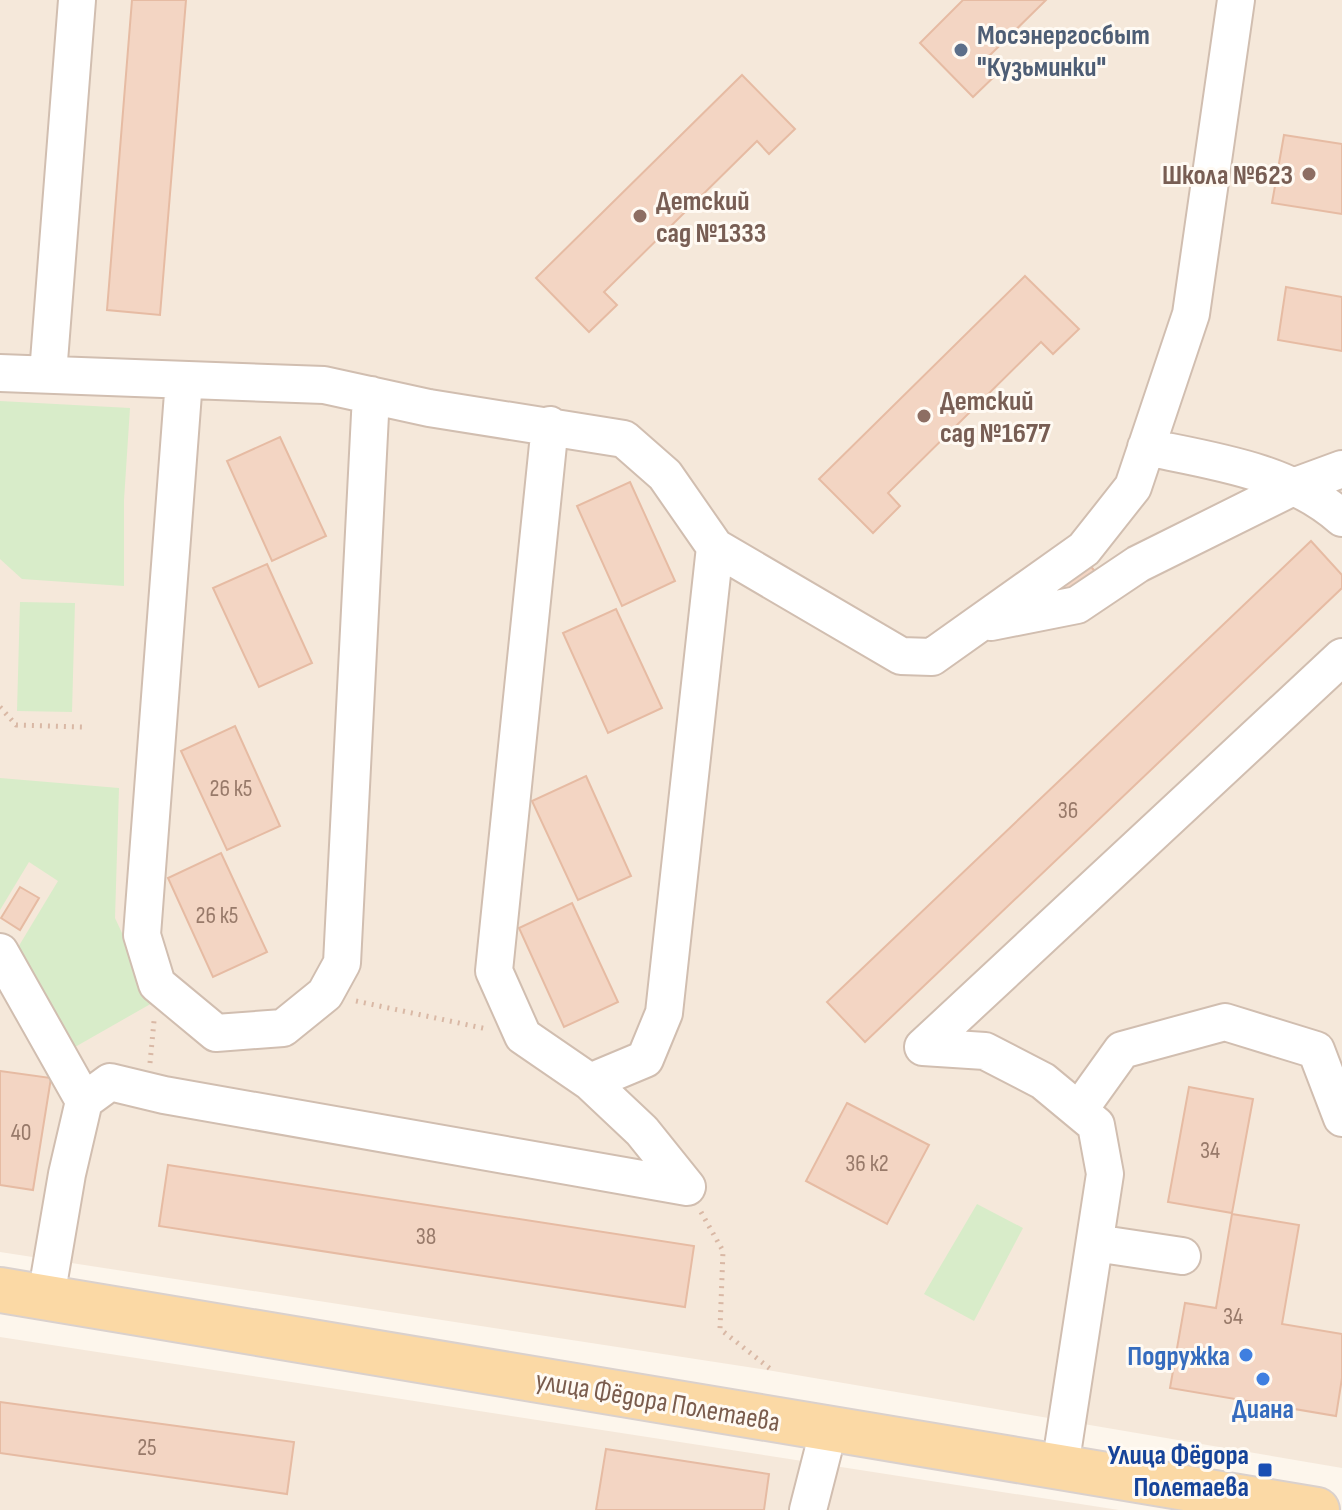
<svg xmlns="http://www.w3.org/2000/svg" width="1342" height="1510" font-family="'Sofia Sans Condensed',sans-serif">
<style>
.residential{fill:#f5e8da}
.green{fill:#d8ecc9}
.building{fill:#f3d5c3;stroke:#e6bba3;stroke-width:2}
.lines{fill:none;stroke-linecap:round;stroke-linejoin:round}
.minor-casing{stroke:#d1beb0;stroke-width:40}
.major-casing{stroke:#dad1cd;stroke-width:48}
.path{stroke:#d9b8a5;stroke-width:5;stroke-dasharray:2 6;stroke-linecap:butt}
.minor{stroke:#fff;stroke-width:36}
.major{stroke:#fbd9a5;stroke-width:44}
.service-dot{fill:#5c6f8a;stroke:#fffaf3;stroke-width:3}
.education-dot{fill:#8d6e63;stroke:#fffaf3;stroke-width:3}
.shop-dot{fill:#3f7fe0;stroke:#fffaf3;stroke-width:3}
.transit-dot{fill:#1a4fb4;stroke:#fffaf3;stroke-width:3}
.labels{text-anchor:middle;stroke-width:6;stroke-linejoin:round;paint-order:stroke}
.number-label{font-size:24px;fill:#987a6a}
.service-label{font-size:28px;font-weight:bold;fill:#4e5e75;stroke:#fffaf3;text-anchor:start}
.education-label{font-size:28px;font-weight:bold;fill:#785e54;stroke:#fffaf3;text-anchor:start}
.shop-label{font-size:28px;font-weight:bold;fill:#366cbe;stroke:#fffaf3;text-anchor:end}
.street-label{font-size:28px;fill:#7a5c4d;stroke:#fffaf3}
.transit-label{font-size:28px;font-weight:bold;fill:#164399;stroke:#fffaf3;text-anchor:end}
</style>
<rect width="100%" height="100%" fill="#fdf6ec"/>
<path class="residential" d="M0,0H1342V1468L773,1371L0,1252Z
M0,1337L1119,1510H0Z"/>
<path class="green" d="M0,401L130,408L124,500V586L22,579L0,559Z
M20,602L75,603L72,712L17,711Z
M0,778L119,788L115,918L154,1002L68,1051L17,949L58,881L29,862L0,910Z
M977,1204L1023,1228L974,1321L924,1294Z"/>
<path class="building" d="M132,0H186L160,315L107,310Z
M963,0H1046L988,57L1001,70L973,97L920,43Z
M742,75L795,129L769,154L757,141L604,292L617,305L589,332L536,278Z
M1284,135L1342,144V214L1272,203Z
M1025,276L1079,329L1053,354L1041,342L888,493L900,506L873,533L819,479Z
M1286,287L1342,297V351L1278,340Z
M280,437L326,536L272,561L227,461Z
M630,482L675,581L622,606L577,506Z
M1311,541L1342,575V588L865,1042L827,1002Z
M1082,556L1098,575L1070,599L1054,580Z
M267,564L312,663L259,687L213,588Z
M616,609L662,708L608,733L563,633Z
M235,726L280,826L227,850L181,751Z
M586,776L631,876L578,900L532,801Z
M221,853L267,952L213,977L168,878Z
M20,887L39,898L20,930L1,918Z
M572,903L618,1002L564,1027L519,928Z
M0,1071L51,1078L33,1190L0,1185Z
M1189,1087L1253,1099L1232,1213L1168,1202Z
M847,1103L929,1145L887,1224L806,1181Z
M168,1165L694,1246L685,1307L159,1226Z
M1232,1214L1299,1225L1282,1324L1342,1334V1378L1336,1416L1170,1388L1185,1303L1216,1308Z
M0,1402L294,1442L287,1494L0,1453Z
M606,1449L769,1474L764,1510H596Z"/>
<g class="lines">
<g class="minor-casing">
<path id="minor" d="M0,373L324,385L429,408L624,439L665,475L715,547L901,656L932,657L1084,549L1133,487L1191,314L1236,0
M48,374L77,0
M184,380L142,935L157,984L216,1033L283,1028L325,994L342,963L371,395
M550,425L494,971L523,1036L590,1082L645,1059L664,1013L715,547
M1146,447C1213,461 1289,471 1342,518
M991,622L1077,605L1138,564L1293,487L1342,469
M0,952L84,1101
M1079,1110L1122,1050L1225,1022L1316,1050L1342,1118
M1095,1243L1182,1256
M46,1297L67,1174L84,1101L110,1082L164,1095L687,1187L642,1131L590,1082
M1060,1467L1105,1174L1096,1125L1043,1081L985,1051L923,1047L1342,657
M808,1510L829,1428"/>
</g>
<g class="major-casing">
<path id="major" d="M0,1290L1317,1510"/>
</g>
<path class="path" d="M0,707L16,725L82,727
M356,1001L487,1029
M150,1063L154,1021
M701,1212L723,1251L720,1329L773,1371"/>
<use href="#minor" class="minor"/>
<use href="#major" class="major"/>
</g>
<circle class="service-dot" cx="961" cy="50" r="8"/>
<g class="education-dot">
<circle cx="1309" cy="174" r="8"/>
<circle cx="640" cy="216" r="8"/>
<circle cx="924" cy="416" r="8"/>
</g>
<g class="shop-dot">
<circle cx="1246" cy="1355" r="8"/>
<circle cx="1263" cy="1379" r="8"/>
</g>
<rect class="transit-dot" x="1257" y="1462" width="16" height="16" rx="4"/>
<g class="labels">
<g class="number-label">
<text x="231" y="796">26 к5</text>
<text x="1068" y="818">36</text>
<text x="217" y="923">26 к5</text>
<text x="21" y="1140">40</text>
<text x="1210" y="1158">34</text>
<text x="867" y="1171">36 к2</text>
<text x="426" y="1244">38</text>
<text x="1233" y="1324">34</text>
<text x="147" y="1455">25</text>
</g>
<g class="service-label">
<text x="977" y="44">Мосэнергосбыт<tspan x="977" dy="32">"Кузьминки"</tspan></text>
</g>
<g class="education-label">
<text x="1293" y="184" text-anchor="end">Школа №623</text>
<text x="656" y="210">Детский<tspan x="656" dy="32">сад №1333</tspan></text>
<text x="940" y="410">Детский<tspan x="940" dy="32">сад №1677</tspan></text>
</g>
<g class="shop-label">
<text x="1230" y="1365">Подружка</text>
<text x="1263" y="1418" text-anchor="middle">Диана</text>
</g>
<g class="street-label">
<text transform="translate(658 1400) rotate(10)" y="10">улица Фёдора Полетаева</text>
</g>
<g class="transit-label">
<text x="1249" y="1464">Улица Фёдора<tspan x="1249" dy="32">Полетаева</tspan></text>
</g>
</g>
</svg>
